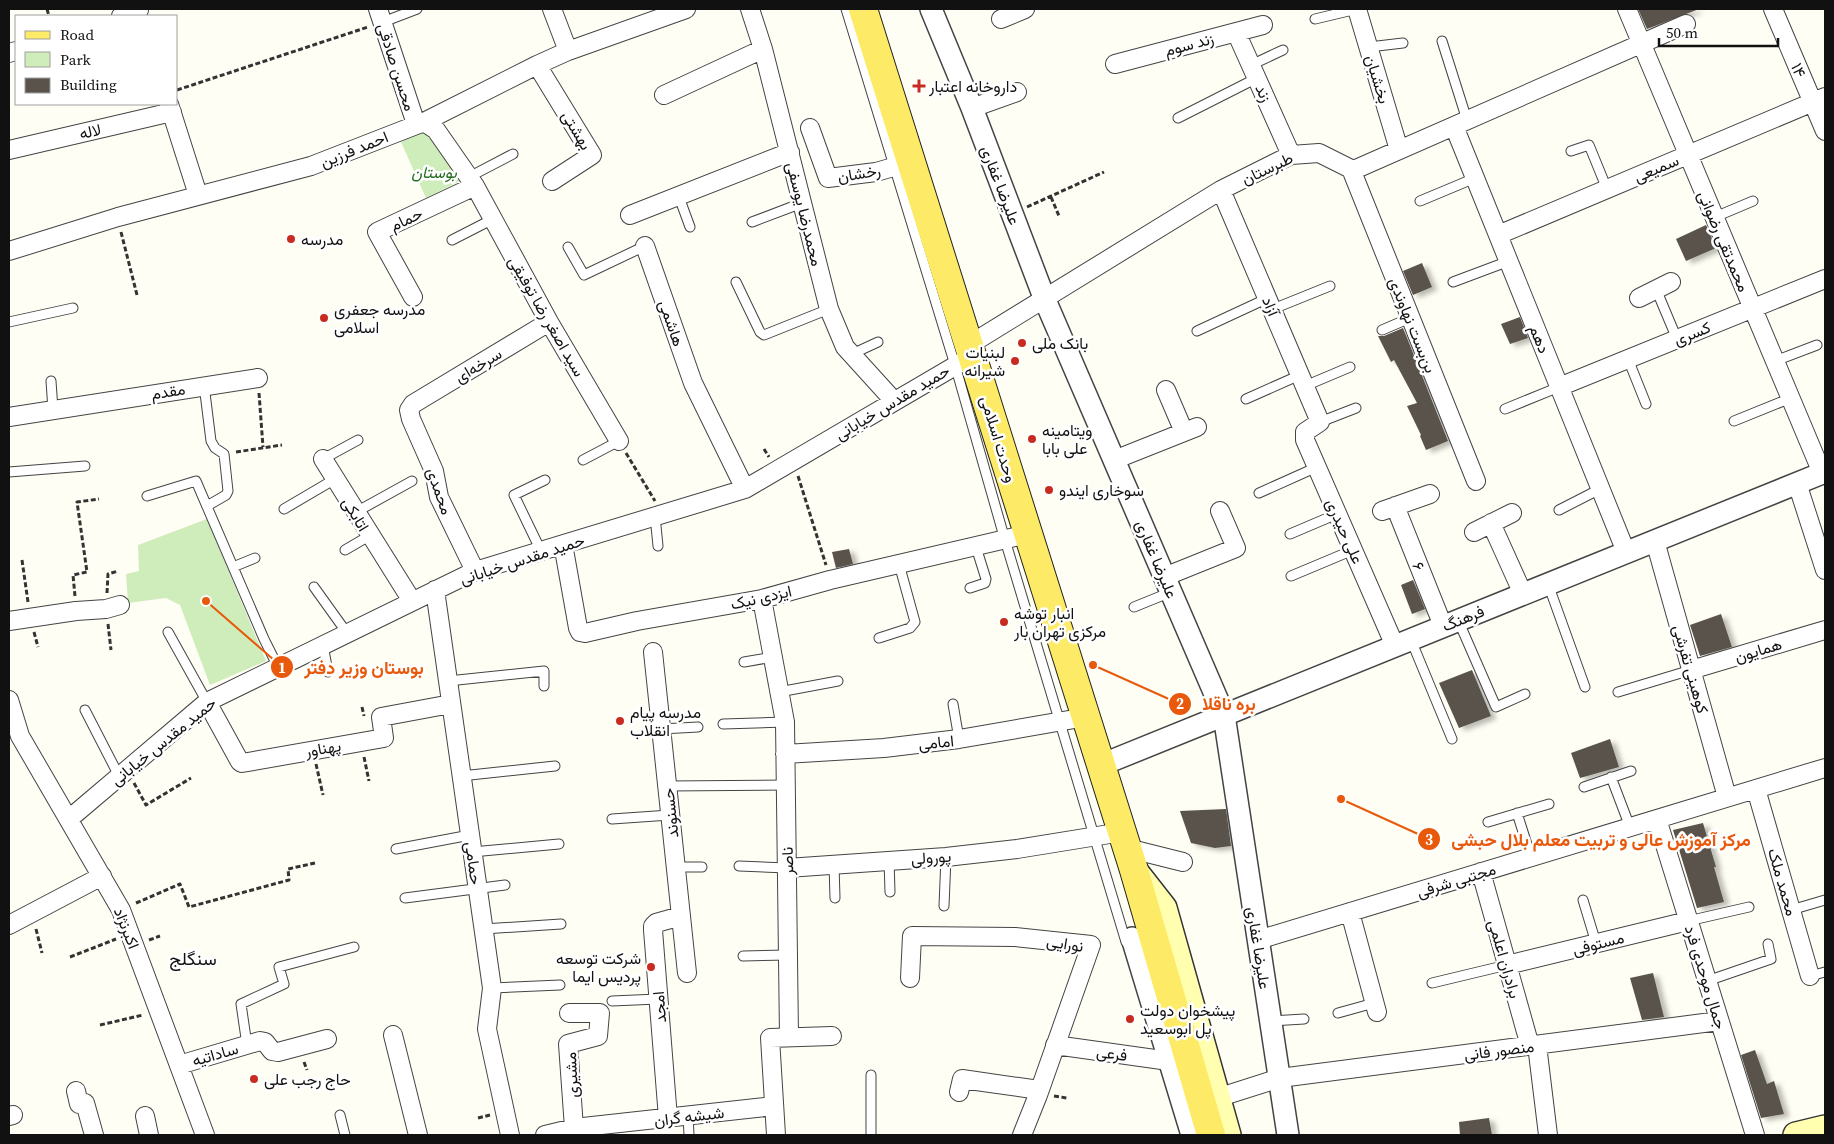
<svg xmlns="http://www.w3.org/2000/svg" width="1834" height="1144" font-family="'Source Serif 4',Vazirmatn,serif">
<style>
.green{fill:#cfecbb}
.building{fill:#5a534c;filter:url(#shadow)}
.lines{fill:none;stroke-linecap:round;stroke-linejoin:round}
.service-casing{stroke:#444;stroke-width:11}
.minor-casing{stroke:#444;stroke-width:20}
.tertiary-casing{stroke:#444;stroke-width:24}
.secondary-casing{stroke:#333;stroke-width:28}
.primary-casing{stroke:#222;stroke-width:30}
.path{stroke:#333;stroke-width:3;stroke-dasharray:5 2.5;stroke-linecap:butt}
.service{stroke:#fff;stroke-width:9}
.minor{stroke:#fff;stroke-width:18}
.tertiary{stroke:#fff;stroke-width:21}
.secondary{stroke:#ffffaf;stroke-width:25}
.primary{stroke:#fdea66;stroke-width:28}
.poi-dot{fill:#c82c21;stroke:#fff;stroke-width:2}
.labels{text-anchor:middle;stroke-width:5;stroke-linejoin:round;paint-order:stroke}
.street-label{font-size:16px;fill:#111;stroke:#fff}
.poi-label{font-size:16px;fill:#111;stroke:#fff;text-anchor:start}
.park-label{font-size:16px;font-style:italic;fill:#246d1c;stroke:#fff}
.neighbourhood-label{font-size:18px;fill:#111;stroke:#fff}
.leader{fill:none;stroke:#e8590c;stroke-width:2}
.callout-dot{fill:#e8590c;stroke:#fff;stroke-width:2}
.mark-label{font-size:15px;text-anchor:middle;font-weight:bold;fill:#fff}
.callout-label{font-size:18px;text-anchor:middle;font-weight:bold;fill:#e8590c;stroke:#fff;stroke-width:5;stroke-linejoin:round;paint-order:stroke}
</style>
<defs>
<filter id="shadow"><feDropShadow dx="5.5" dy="3" stdDeviation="2.5" flood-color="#0004"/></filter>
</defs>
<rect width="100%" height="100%" fill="#fffef4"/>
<path class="green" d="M423,130L436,141L460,181L426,198L401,142Z
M207,519L266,661L210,685L180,605L166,598L128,603L126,574L139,571L138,545Z"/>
<path class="building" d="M1638,9H1699L1647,29Z
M1706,225L1716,248L1686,261L1676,239Z
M1422,263L1432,287L1413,295L1403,271Z
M1520,317L1528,338L1510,344L1501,324Z
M1403,328L1448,441L1426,450L1420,436L1421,435L1407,406L1417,403L1394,360L1391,362L1378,336H1384Z
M849,549L853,564L836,568L832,552Z
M1413,580L1425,609L1412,614L1401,585Z
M1721,614L1732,647L1700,656L1690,625Z
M1472,670L1491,716L1459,728L1439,683Z
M1610,739L1619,767L1580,778L1571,753Z
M1226,809L1231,846L1215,848L1191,843L1180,811Z
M1703,823L1716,867H1714L1724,902L1697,908L1673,830Z
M1653,973L1664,1017L1642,1020L1630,978Z
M1755,1050L1767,1084L1774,1081L1784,1114L1761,1118L1741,1055Z
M1489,1118L1492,1135H1460L1459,1122Z"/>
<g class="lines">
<g class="service-casing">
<path id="service" d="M846,9L955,365L1005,540L1126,942
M1315,19L1357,9
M383,22L417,9
M1442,41L1467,120
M1369,47L1403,43
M1251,65L1283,50
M1178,118L1257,78
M1571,151L1589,145L1607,189
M469,177L513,154
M679,197L690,227
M1420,201L1475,178
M1715,217L1753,201
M752,222L802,203
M452,240L493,219
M568,247L584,275L645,246
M736,282L760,332L764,335L829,309
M1453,282L1509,261
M1656,289L1677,339
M1273,309L1330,286
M9,322L73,308
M1382,330L1410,318
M1197,331L1268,298
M852,354L878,342
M1628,359L1646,404
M1775,361L1817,345
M51,381L53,410
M204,385L211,441L215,448L224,454L228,491L226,495L207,506
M1305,386L1350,367
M1246,399L1300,375
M1505,409L1559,387
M1734,421L1791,398
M1320,422L1356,408
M323,459L358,440
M583,460L619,441
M9,472L85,466
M1259,493L1317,467
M147,496L196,481L264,639L278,667
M284,509L335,479
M1559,510L1600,489
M356,512L412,481
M655,516L658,546
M1290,534L1337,514
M345,550L369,536
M541,551L514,495L545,480
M233,567L255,558
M1291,576L1353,550
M1548,584L1585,687
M314,587L347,633
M970,588L985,583L986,579L976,547
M1134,607L1171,592
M1458,620L1496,707L1525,694
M168,632L207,702
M879,638L910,628L915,622L899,564
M1411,640L1452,739
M323,645L328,672
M744,662L773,657
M448,681L544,671V686
M779,692L838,681
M1618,692L1691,670
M953,704L959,739
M85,710L119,776
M723,724L785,722
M661,729L698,727
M461,776L555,766
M1611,777L1630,827
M667,786L786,785
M1584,787L1631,771
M1517,813L1531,857
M612,819L670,815
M1488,822L1549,804
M396,849L470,835
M472,852L559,844
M889,860L890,892
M834,865L835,898
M739,866L787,868
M675,867H702
M405,898L505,885
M1583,900L1596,943
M944,906L946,857
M1791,910L1825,900
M1688,921L1749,907
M483,929L561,924
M743,956L788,955
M1810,976L1825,972
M1707,981L1771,959L1768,944
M1432,983L1507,965
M492,988L560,985
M612,1001L658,999
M1338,1013L1374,1003
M1271,1021L1304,1019
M247,1045L241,1004L284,984L279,967L354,947
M340,1115L345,1135
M688,1115L689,1135
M871,1135V1075"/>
</g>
<g class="minor-casing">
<path id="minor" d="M378,9L416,124
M552,9L568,51
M750,9L763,49L829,309L845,347L894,401
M1357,9L1399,150
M1627,9L1822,473
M1773,9L1825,131
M121,16L139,10
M1001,19L1025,9
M1236,32L1291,155
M9,53L16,51
M1115,64L1263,25
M537,65L592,155L552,181
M664,95L763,49
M169,104L198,195
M972,108L1017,92
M424,122L436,130L475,186L549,322L619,441
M1454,126L1626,552
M810,128L828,178L876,172L911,162
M9,150L172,112
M1351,169L1476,481
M1221,190L1320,422L1305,432V440L1395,646
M630,215L790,152
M1498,235L1825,97
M645,246L693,383L745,489
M9,251L118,217L311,166L424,122L537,65L568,51L686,9
M413,297L377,232L475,186
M1639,298L1671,282
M969,345L1221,190L1291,155L1319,153L1351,169H1356L1686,24
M1559,387L1825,279
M1166,390L1184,432
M9,417L258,378
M323,459L412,601
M1114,460L1197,427
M1797,483L1825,570
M1395,506L1443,626
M1382,511L1430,494
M1491,523L1523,594
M1474,532L1512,513
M1655,541L1727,797
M563,544L578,628L580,632L585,633L637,621L762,599L830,580L1028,534
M475,571L439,497L434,471L411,419L409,410L413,404L549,322
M1164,577L1236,548L1220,511
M435,590L492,988L487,1029L510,1135
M762,599L785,722L789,1037
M9,621L76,611L106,609L120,605
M653,652L687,973
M1691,670L1825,630
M9,700L20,736L121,910L205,1135
M207,702L240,762L242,763L384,738L381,717L451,704
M785,754L884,748L959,739L1086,717
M1756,789L1810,976
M69,819L207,702L475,571L745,489L972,356
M1657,819L1755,1135
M1127,848L1183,862
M787,868L946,857L1017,849L1122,832
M1481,872L1530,1046
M1350,912L1377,1012
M9,925L102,876
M1258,940L1825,768
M1507,965L1688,921
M910,978L912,936L1015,937L1091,945L1038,1095L1022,1135
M569,1013H600L598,1036L568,1044L574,1128
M393,1035L418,1135
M1055,1045L1169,1061
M1537,1045L1548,1135
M179,1065L260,1041L265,1042L272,1051L278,1052L327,1039
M76,1091L79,1104L85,1103L94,1135
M959,1092L962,1079L1039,1090
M1217,1098L1280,1078L1719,1021
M9,1116L13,1115
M145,1116L149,1135
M668,1118L653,930V926L656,923L681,916
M545,1135L574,1128L774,1106
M776,1135L770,1038L832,1036"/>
</g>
<g class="tertiary-casing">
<path id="tertiary" d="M931,9L972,108L1045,300L1224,715L1288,1135
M1101,765L1825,472
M1132,938L1192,1135"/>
</g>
<g class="secondary-casing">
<path id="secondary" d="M1135,871L1164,908L1228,1135
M1796,1135L1825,1128"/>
</g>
<g class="primary-casing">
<path id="primary" d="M863,9L1134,870L1211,1135"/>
</g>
<path class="path" d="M47,9L49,16
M177,90L368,27
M1051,197L1059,216
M1027,207L1104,172
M121,232L137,295
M259,393L263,447
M764,449L769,457
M236,452L282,445
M626,453L655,501
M798,476L826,565
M22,560L28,602
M107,593L108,574L118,571
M75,596L73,575L87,572L77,502L99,499
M108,624L111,650
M34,632L38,647
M362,707L364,716
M364,757L369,781
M316,764L323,795
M134,783L146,805L191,778
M136,903L180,884L189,907L289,880L288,869L315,863
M36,929L42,953
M149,940L160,936
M70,957L116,939
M100,1025L143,1015
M304,1062L307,1070
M1054,1096L1067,1098
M478,1118L490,1115"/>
<use href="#service" class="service"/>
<use href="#minor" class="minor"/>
<use href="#tertiary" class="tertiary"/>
<use href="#secondary" class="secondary"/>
<use href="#primary" class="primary"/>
</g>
<g class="poi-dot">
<path d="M916.5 78.5h5v5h5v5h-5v5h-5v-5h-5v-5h5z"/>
<circle cx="291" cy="239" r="5"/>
<circle cx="324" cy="318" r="5"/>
<circle cx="1022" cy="343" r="5"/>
<circle cx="1015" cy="361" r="5"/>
<circle cx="1032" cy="439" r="5"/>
<circle cx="1049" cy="490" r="5"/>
<circle cx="1004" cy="622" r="5"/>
<circle cx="620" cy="721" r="5"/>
<circle cx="651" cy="967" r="5"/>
<circle cx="1130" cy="1019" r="5"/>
<circle cx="254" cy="1079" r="5"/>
</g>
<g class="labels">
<g class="street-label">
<text transform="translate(1189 44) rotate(-15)" y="6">زند سوم</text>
<text transform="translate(397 67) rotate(72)" y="6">محسن صادقی</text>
<text transform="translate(1799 70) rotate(67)" y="6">۱۴</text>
<text transform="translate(1378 79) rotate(73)" y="6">بخشیان</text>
<text transform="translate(1264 93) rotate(66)" y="6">زند</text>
<text transform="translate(577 130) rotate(59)" y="6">بهشتی</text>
<text transform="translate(90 131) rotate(-13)" y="6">لاله</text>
<text transform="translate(354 149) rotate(-22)" y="6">احمد فرزین</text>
<text transform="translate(1267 168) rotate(-25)" y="6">طبرستان</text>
<text transform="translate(1656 168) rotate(-23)" y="6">سمیعی</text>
<text transform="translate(859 173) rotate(-9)" y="6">رخشان</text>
<text transform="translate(1001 185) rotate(69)" y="6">علیرضا غفاری</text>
<text transform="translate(805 214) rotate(76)" y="6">محمدرضا یوسفی</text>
<text transform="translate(406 219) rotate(-25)" y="6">حمام</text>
<text transform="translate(1724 241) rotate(67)" y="6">محمدتقی رضوانی</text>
<text transform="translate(1271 306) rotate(67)" y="6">آزاد</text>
<text transform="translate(547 316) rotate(60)" y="6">سید اصغر رضا توفیقی</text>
<text transform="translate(672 323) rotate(71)" y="6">هاشمی</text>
<text transform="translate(1413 325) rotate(68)" y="6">بن‌بست نهاوندی</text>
<text transform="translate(1692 333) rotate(-22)" y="6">کسری</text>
<text transform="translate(1540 339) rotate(68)" y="6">دهم</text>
<text transform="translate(478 365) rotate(-31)" y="6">سرخه‌ای</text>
<text transform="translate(168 391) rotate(-9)" y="6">مقدم</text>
<text transform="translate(892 402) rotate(-31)" y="6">حمید مقدس خیابانی</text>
<text transform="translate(999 439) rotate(73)" y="6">وحدت اسلامی</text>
<text transform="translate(440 491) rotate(71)" y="6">محمدی</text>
<text transform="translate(356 514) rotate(59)" y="6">اتابکی</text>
<text transform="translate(1345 531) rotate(66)" y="6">علی حیدری</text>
<text transform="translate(522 559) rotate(-18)" y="6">حمید مقدس خیابانی</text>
<text transform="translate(1157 559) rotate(67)" y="6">علیرضا غفاری</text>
<text transform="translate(1419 566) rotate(68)" y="6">۶</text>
<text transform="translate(761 597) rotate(-13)" y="6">ایزدی نیک</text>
<text transform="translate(1463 618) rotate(-22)" y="6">فرهنگ</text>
<text transform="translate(1758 650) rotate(-17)" y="6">همایون</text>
<text transform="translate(1691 669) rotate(74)" y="6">کوهینی تفرشی</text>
<text transform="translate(163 741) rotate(-39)" y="6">حمید مقدس خیابانی</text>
<text transform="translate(936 742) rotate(-6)" y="6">امامی</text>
<text transform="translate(323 748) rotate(-10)" y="6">پهناور</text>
<text transform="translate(670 813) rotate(-96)" y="6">حسنوند</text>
<text transform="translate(931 857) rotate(-4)" y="6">پورولی</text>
<text transform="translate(787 861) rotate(-91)" y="6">ناصر</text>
<text transform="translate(474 863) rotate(82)" y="6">حمامی</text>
<text transform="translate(1456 880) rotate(-17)" y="6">مجتبی شرفی</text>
<text transform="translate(1783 882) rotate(74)" y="6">محمد ملک</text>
<text transform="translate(127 928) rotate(68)" y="6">اکبرنژاد</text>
<text transform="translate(1065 943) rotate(9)" y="6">نورایی</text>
<text transform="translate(1598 943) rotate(-14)" y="6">مستوفی</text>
<text transform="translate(1259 948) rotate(81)" y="6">علیرضا غفاری</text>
<text transform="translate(1505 959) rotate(74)" y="6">برادران اعلمی</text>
<text transform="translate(1706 977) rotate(73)" y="6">جمال موحدی فرد</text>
<text transform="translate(659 1007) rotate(-95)" y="6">امجد</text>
<text transform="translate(1499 1050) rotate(-7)" y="6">منصور فانی</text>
<text transform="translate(1112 1053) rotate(8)" y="6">فرعی</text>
<text transform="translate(215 1054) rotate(-16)" y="6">ساداتیه</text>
<text transform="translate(571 1075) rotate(-93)" y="6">مشیری</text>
<text transform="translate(689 1116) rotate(-7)" y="6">شیشه گران</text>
</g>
<g class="poi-label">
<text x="929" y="92">داروخانه اعتبار</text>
<text x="301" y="245">مدرسه</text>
<text x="334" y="315">مدرسه جعفری<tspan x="334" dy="18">اسلامی</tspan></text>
<text x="1032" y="349">بانک ملی</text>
<text x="1005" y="358" text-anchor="end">لبنیات<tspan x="1005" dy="18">شیرانه</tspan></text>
<text x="1042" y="436">ویتامینه<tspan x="1042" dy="18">علی بابا</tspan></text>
<text x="1059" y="496">سوخاری ایندو</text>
<text x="1014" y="619">انبار توشه<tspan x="1014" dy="18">مرکزی تهران بار</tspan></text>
<text x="630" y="718">مدرسه پیام<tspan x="630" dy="18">انقلاب</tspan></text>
<text x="641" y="964" text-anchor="end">شرکت توسعه<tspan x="641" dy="18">پردیس ایما</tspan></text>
<text x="1140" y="1016">پیشخوان دولت<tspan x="1140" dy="18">پل ابوسعید</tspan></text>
<text x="264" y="1085">حاج رجب علی</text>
</g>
<g class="park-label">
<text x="434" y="178">بوستان</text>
</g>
<g class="neighbourhood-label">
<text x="193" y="965">سنگلج</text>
</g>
</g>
<path class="leader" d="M206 601L282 667M1093 665L1180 704M1341 799L1429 839"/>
<g class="callout-dot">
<circle cx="206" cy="601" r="5"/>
<circle cx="1093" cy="665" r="5"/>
<circle cx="1341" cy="799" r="5"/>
<circle cx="282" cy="667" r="12"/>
<circle cx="1180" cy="704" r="12"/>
<circle cx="1429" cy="839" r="12"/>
</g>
<g class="mark-label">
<text x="282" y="673">1</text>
<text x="1180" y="709">2</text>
<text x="1429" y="845">3</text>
</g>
<g class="callout-label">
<text x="364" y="674">بوستان وزیر دفتر</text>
<text x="1229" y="710">بره ناقلا</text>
<text x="1601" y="846">مرکز آموزش عالی و تربیت معلم بلال حبشی</text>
</g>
<rect width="1834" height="1144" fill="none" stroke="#111111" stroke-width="20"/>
<rect x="15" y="15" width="162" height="90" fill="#ffffff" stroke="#a0a0a0"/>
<rect x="25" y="31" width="25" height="8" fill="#fdea66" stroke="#a0a0a0"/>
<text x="60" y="40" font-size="15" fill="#111111">Road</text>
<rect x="25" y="52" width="25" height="15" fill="#cfecbb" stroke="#a0a0a0"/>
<text x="60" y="65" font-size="15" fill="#111111">Park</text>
<rect x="25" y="78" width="25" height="15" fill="#5a534c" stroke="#a0a0a0"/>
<text x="60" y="90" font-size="15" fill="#111111">Building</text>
<path d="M1659 38v8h119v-8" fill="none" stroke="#111111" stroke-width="2.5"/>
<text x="1666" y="38" font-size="15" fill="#111111" stroke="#ffffff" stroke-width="4" paint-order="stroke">50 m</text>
</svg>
